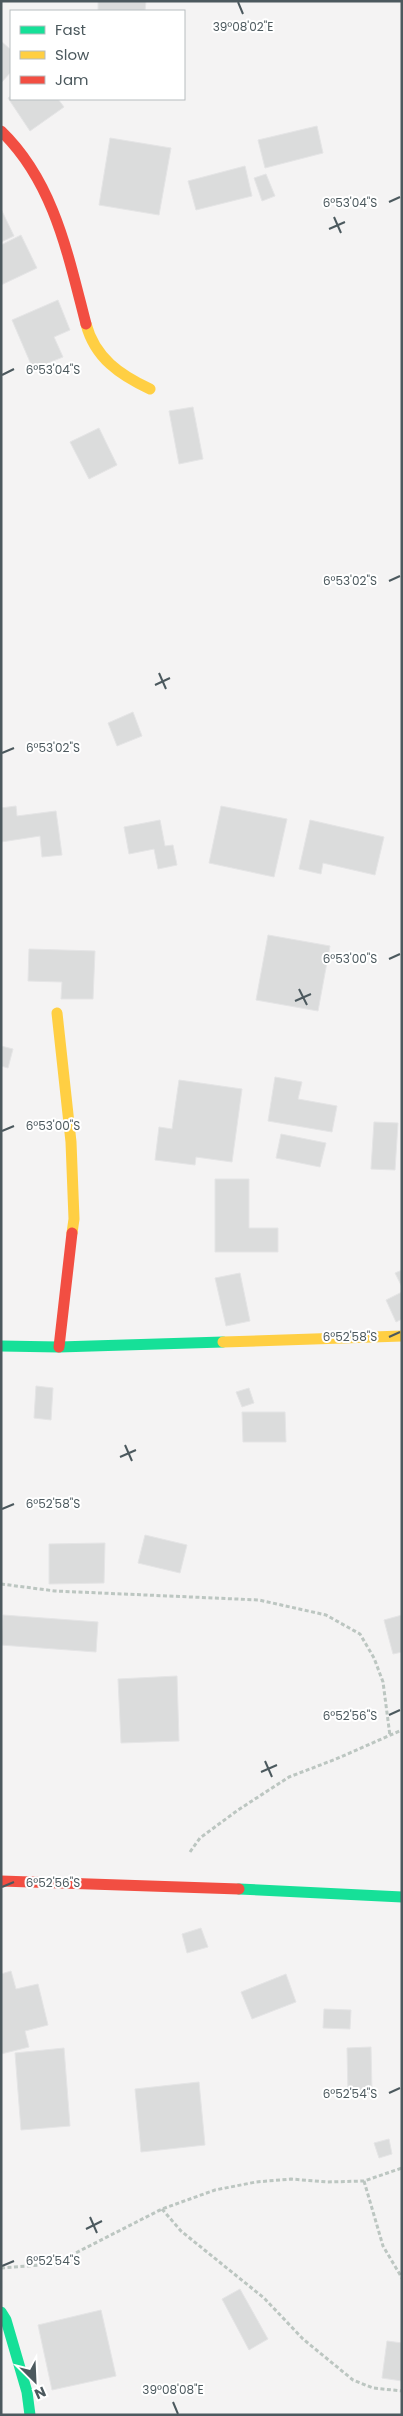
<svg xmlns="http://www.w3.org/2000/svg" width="403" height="2416" font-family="Poppins,sans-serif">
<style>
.building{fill:#dbdcdc;stroke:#e5e5e6}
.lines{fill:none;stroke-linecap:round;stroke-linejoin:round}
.path{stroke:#bcc6c1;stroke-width:3;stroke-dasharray:4 2.5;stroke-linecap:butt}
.fast{stroke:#16e098;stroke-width:11}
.slow{stroke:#ffcf43;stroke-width:11}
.jam{stroke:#f24e42;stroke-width:11}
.ticks{fill:none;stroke:#4c595e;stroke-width:2}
.ticks-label{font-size:12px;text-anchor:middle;fill:#4c595e;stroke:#fff;stroke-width:4;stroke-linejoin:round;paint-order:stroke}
</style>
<rect width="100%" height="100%" fill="#f4f3f3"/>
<path class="building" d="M98,1H146L145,11H98Z
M1,41L11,50V72L1,83Z
M11,96V99H58L64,107L30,131L8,98Z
M317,126L323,153L265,168L258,140Z
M110,138L171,148L159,215L99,205Z
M245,166L252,196L196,210L188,181Z
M266,174L275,196L262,201L254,178Z
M1,209L14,236L1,242Z
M21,235L37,268L1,285V245Z
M58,300L70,330L54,337L63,357L33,369L12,320Z
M193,407L203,459L179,464L169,411Z
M99,428L117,465L89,479L70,442Z
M133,712L142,736L117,746L108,723Z
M16,806L17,816L56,811L62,855L42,857L40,836L1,842V808Z
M221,806L287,819L274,877L209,863Z
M160,820L165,846L173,845L177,865L158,869L154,849L129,854L124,827Z
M310,820L384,837L375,875L323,863L321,874L299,869Z
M268,935L330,946L318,1011L256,1000Z
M29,949L95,951L93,999H61L62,982L28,981Z
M1,1046L13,1049L8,1068L1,1066Z
M275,1077L302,1082L298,1099L337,1106L332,1132L268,1121Z
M179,1080L242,1089L232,1162L196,1157L195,1165L155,1160L159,1127L172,1129Z
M374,1122L398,1123L395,1170L371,1169Z
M281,1134L326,1143L320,1167L276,1158Z
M215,1179H249V1228H278V1252H215Z
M402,1270V1287L395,1273Z
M240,1273L250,1321L226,1326L215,1278Z
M402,1292V1319L396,1322L386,1300Z
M36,1386L53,1388L51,1420L34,1418Z
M249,1388L254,1403L242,1407L236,1392Z
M242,1412H285L286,1442H243Z
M145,1535L187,1545L180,1573L138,1563Z
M105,1543L104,1583L49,1584V1544Z
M3,1615L98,1622L96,1652L1,1645Z
M402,1615V1652L393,1654L384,1620Z
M177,1676L179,1741L121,1743L118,1679Z
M201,1928L208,1947L187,1953L182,1934Z
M11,1971L16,1989L38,1984L48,2025L25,2031L29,2047L1,2054V1974Z
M286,1974L296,2002L252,2019L241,1992Z
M324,2009L351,2010L350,2029L323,2028Z
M371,2047L372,2093L348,2094L347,2048Z
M64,2048L70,2126L21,2130L15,2053Z
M199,2082L205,2145L141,2152L135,2089Z
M389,2139L392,2154L379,2158L374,2143Z
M240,2289L268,2339L249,2350L222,2299Z
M101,2310L116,2376L52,2390L38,2325Z
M387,2341L402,2343V2381L382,2378Z"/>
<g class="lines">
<path class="path" d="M1,1584L55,1591L259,1600L326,1615L360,1634L374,1658L383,1682L390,1736
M190,1852L200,1838L238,1810L289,1777L336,1759L402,1730
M364,2181L383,2246L402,2278
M162,2209L181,2231L264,2298L303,2339L353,2380L373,2388L402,2391
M1,2268L54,2264L162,2209L215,2190L256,2182L291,2179L327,2182L364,2181L402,2168"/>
<path class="fast" d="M1,1346L59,1347L223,1342
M239,1889L402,1897
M1,2312L6,2320L27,2392L30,2415"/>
<path class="slow" d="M86,324C95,358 120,375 150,389
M57,1013L71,1142L74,1219L72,1233
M223,1342L402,1336"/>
<path class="jam" d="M1,131C54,182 68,255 86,324
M59,1347L72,1233
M1,1881L239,1889"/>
</g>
<path class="ticks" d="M238,2L243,14M389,202L400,197M334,217L341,233M329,229L345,222M2,375L14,369M389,581L400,576M159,673L166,689M155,685L170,678M2,753L14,748M389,959L400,954M299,989L307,1005M295,1001L311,994M2,1131L14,1126M389,1337L400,1332M125,1445L132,1461M120,1457L136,1450M2,1509L14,1504M389,1715L400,1710M265,1761L272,1777M261,1772L277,1765M2,1887L14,1882M389,2093L400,2088M90,2217L97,2233M86,2229L102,2221M2,2266L14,2261M173,2402L178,2414"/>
<g class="ticks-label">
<text x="243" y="31">39°08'02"E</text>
<text x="350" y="207">6°53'04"S</text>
<text x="53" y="374">6°53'04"S</text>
<text x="350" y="585">6°53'02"S</text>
<text x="53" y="752">6°53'02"S</text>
<text x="350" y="963">6°53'00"S</text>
<text x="53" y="1130">6°53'00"S</text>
<text x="350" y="1341">6°52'58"S</text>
<text x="53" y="1508">6°52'58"S</text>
<text x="350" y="1720">6°52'56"S</text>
<text x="53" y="1887">6°52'56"S</text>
<text x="350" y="2098">6°52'54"S</text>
<text x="53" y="2265">6°52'54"S</text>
<text x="173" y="2394">39°08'08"E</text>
</g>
<rect width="403" height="2416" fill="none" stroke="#4c595e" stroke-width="5"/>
<rect x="10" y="10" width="175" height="90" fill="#ffffff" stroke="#b7bdbf"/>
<rect x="20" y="26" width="25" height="8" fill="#16e098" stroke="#b7bdbf"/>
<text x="55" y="35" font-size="15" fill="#4c595e">Fast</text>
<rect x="20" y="51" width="25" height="8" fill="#ffcf43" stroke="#b7bdbf"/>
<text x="55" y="60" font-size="15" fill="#4c595e">Slow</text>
<rect x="20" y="76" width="25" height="8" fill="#f24e42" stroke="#b7bdbf"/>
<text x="55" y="85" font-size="15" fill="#4c595e">Jam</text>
<g transform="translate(35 2381) rotate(156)" stroke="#ffffff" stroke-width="4" paint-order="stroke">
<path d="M0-4L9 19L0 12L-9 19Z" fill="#4c595e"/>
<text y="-8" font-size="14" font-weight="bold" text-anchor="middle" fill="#4c595e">N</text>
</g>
</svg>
